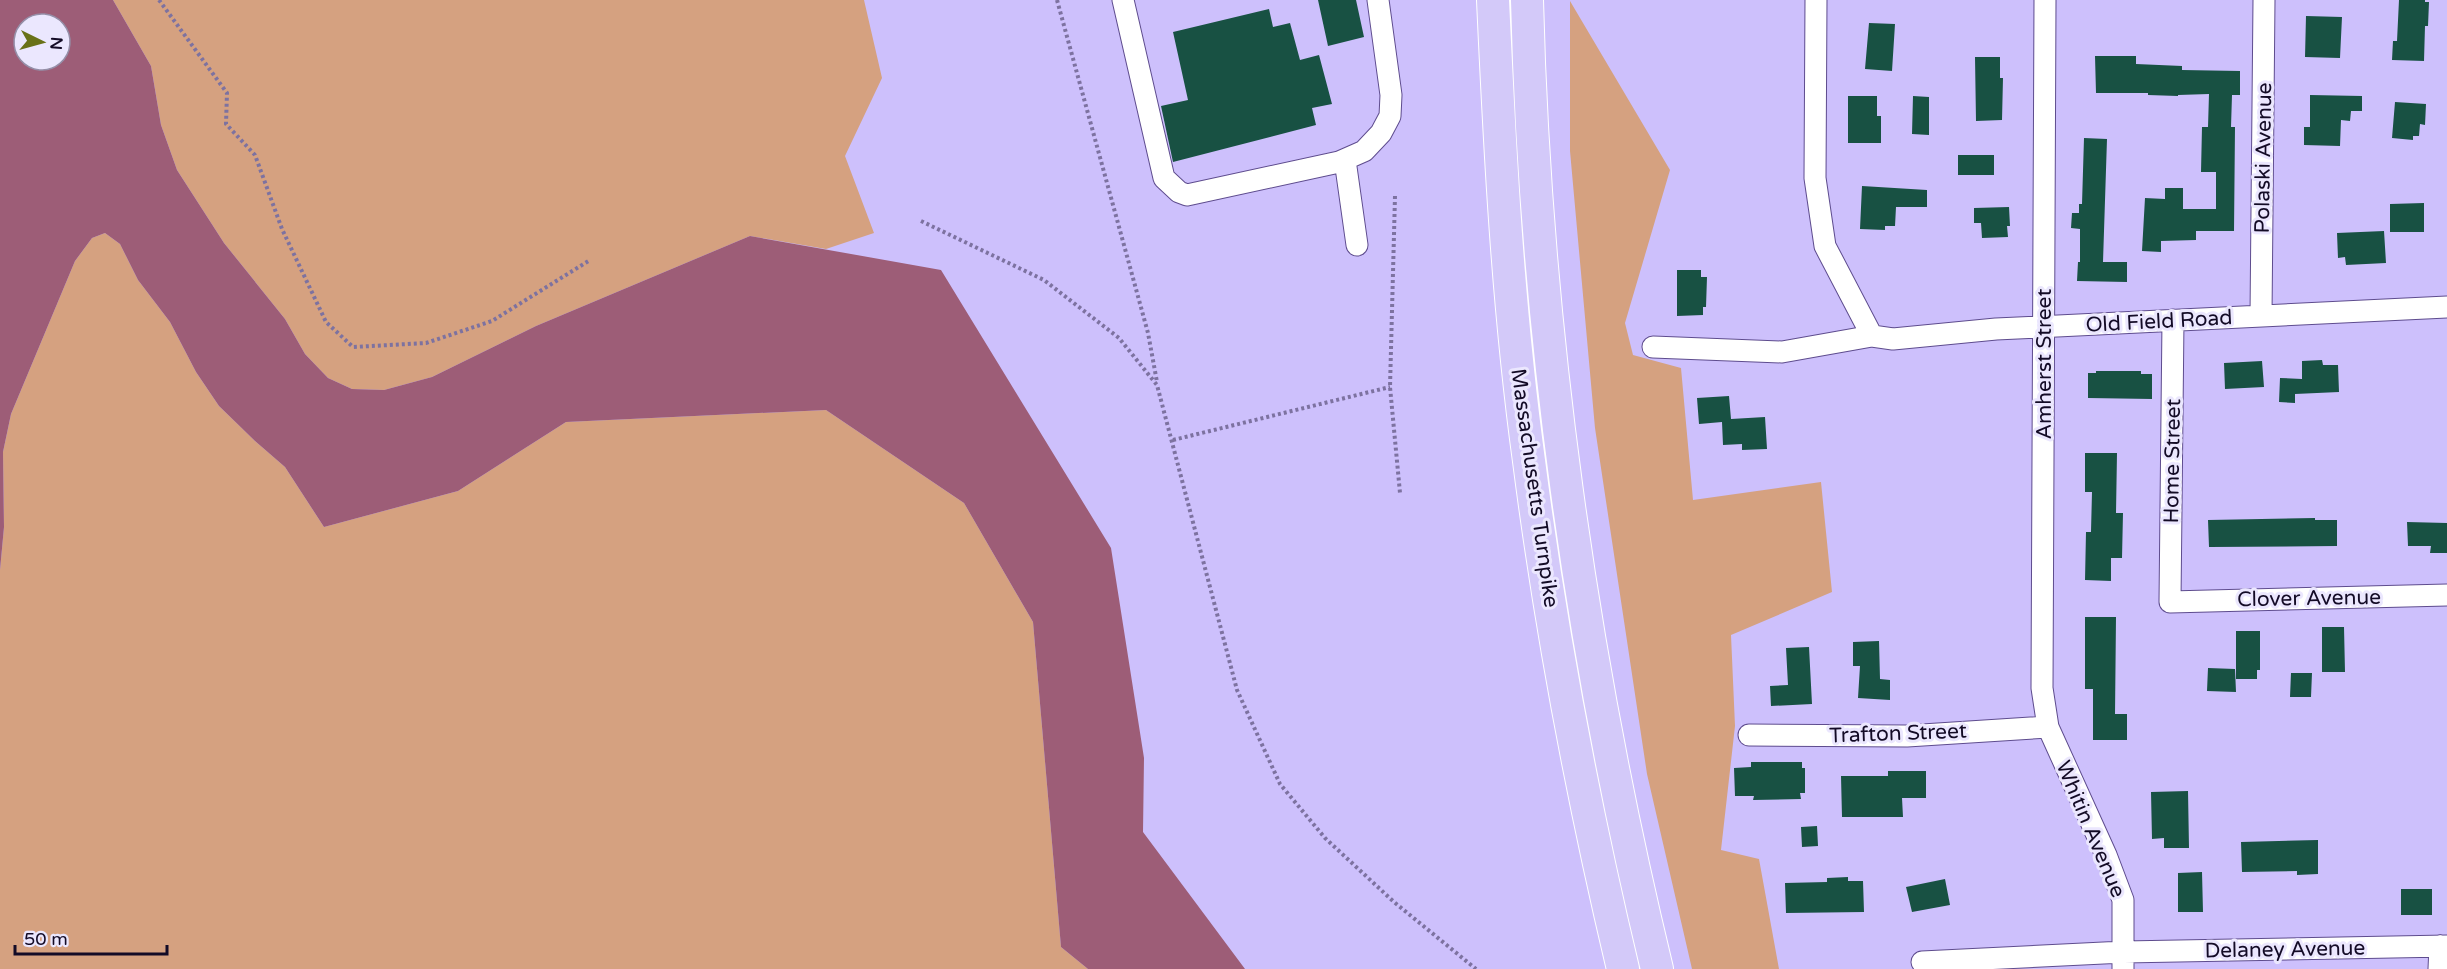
<svg xmlns="http://www.w3.org/2000/svg" width="2447" height="969" font-family="'Varela Round',sans-serif">
<style>
.green{fill:#d5a180}
.water{fill:#9d5d77;fill-rule:evenodd}
.building{fill:#185143}
.lines{fill:none;stroke-linecap:round;stroke-linejoin:round}
.minor-casing{stroke:#5e4c8e;stroke-width:23}
.highway-casing{stroke:#fff;stroke-width:34}
.path{stroke:#7d72a0;stroke-width:4;stroke-dasharray:3 3;stroke-linecap:butt}
.minor{stroke:#fff;stroke-width:21}
.highway{stroke:#d3c9f9;stroke-width:32}
.labels{text-anchor:middle;stroke-width:6;stroke-linejoin:round;paint-order:stroke}
.street-label{font-size:21px;fill:#130b26;stroke:#ebe7fe}
</style>
<rect width="100%" height="100%" fill="#cdc0fc"/>
<path class="green" d="M113,0H864L882,78L845,156L874,233L826,249L750,236L536,326L432,377L384,390L352,389L328,378L305,354L285,319L224,243L177,170L161,125L151,66Z
M1570,1L1670,170L1625,323L1633,355L1681,368L1693,500L1821,482L1832,592L1731,635L1735,726L1721,850L1759,859L1779,969H1692L1647,774L1595,428L1570,151Z
M105,233L120,244L138,280L170,322L196,372L219,406L255,441L285,467L324,527L458,491L566,422L826,410L964,503L1033,622L1061,947L1088,969H0V570L4,527L3,452L11,414L75,261L92,238Z"/>
<path class="water" d="M0,0H113L151,66L161,125L177,170L224,243L285,319L305,354L328,378L352,389L384,390L432,377L536,326L750,236L941,270L1111,548L1144,758L1143,832L1245,969H1088L1061,947L1033,622L964,503L826,410L566,422L458,491L324,527L285,467L255,441L219,406L196,372L170,322L138,280L120,244L105,233L92,238L75,261L11,414L3,452L4,527L0,570ZM24,24H60V60H24Z"/>
<path class="building" d="M1318,0H1356L1364,37L1328,46Z
M2399,0H2425V2H2429L2428,26H2425L2424,61L2392,60L2393,41H2397Z
M1269,9L1273,27L1290,23L1300,60L1319,55L1332,104L1312,108L1316,125L1173,162L1161,106L1188,100L1173,32Z
M2306,16L2342,17L2340,58L2305,57Z
M1869,23L1895,24L1892,71L1865,69Z
M2095,56H2136V64L2182,66V70L2240,71V95H2232L2231,127H2235L2234,231H2196V240L2161,241V252L2142,251L2145,198L2165,199V188H2183V209H2216V172H2201L2202,127H2208L2209,94L2178,95V96L2148,95V93H2096Z
M1975,57H2000V78H2003L2002,120L1976,121Z
M2310,95L2362,96V111H2351L2350,121L2341,120L2340,146L2304,145V127H2310Z
M1848,96H1877V116H1881V143H1848Z
M1913,96L1929,97V135L1912,134Z
M2395,102L2426,104L2425,125L2420,124L2419,136H2413V140L2392,138Z
M2084,138L2107,139L2103,262H2127V282L2077,281L2078,262H2080V229L2071,228L2072,213H2079V204H2082Z
M1958,155H1994V175H1958Z
M1862,186L1927,190V207H1896L1895,226H1885V230L1860,229Z
M2424,203V232H2390V204Z
M2009,207L2010,226H2007L2008,237L1982,238L1981,223H1974V208Z
M2384,231L2386,263L2346,265L2345,257L2338,258L2337,233Z
M1677,270H1701V277H1707L1706,307H1703V315L1677,316Z
M2322,360L2323,365H2338L2339,392L2295,394V403L2279,402L2280,378L2302,379V361Z
M2262,361L2264,387L2225,389L2224,363Z
M2096,371H2141V374H2152V399L2088,398V373H2096Z
M1729,396L1731,419L1765,417L1767,449L1742,450V444L1723,445L1722,422L1699,424L1697,398Z
M2085,453H2117L2116,513H2123L2122,558H2111V581L2085,580L2086,532H2091L2092,492H2085Z
M2315,518V520H2337V546L2209,547L2208,520Z
M2407,522L2447,523V553H2430L2431,546H2408Z
M2085,617H2116L2115,714H2127V740H2093V689H2085Z
M2322,627H2344L2345,672H2322Z
M2236,631H2260V670H2257V679H2236Z
M1879,641L1880,679L1890,680V700L1858,698L1860,666H1853V642Z
M1809,647L1812,704L1771,706L1770,686L1788,685L1786,648Z
M2208,668L2235,669L2236,692L2207,691Z
M2291,673H2312L2311,697H2290Z
M1751,762H1802V768H1805V793H1800L1801,799L1753,800L1754,796H1735L1734,768L1751,767Z
M1888,771H1926V798H1902L1903,817H1842L1841,776H1888Z
M2188,791L2189,848H2164V838L2152,839L2151,792Z
M1817,826L1818,846L1802,847L1801,827Z
M2318,840V874L2297,875V871L2242,872L2241,842Z
M2202,872L2203,912H2178V873Z
M1848,877V881H1863L1864,912L1786,913L1785,883L1827,882V878Z
M1945,879L1950,905L1912,912L1906,887Z
M2401,889H2432V915H2401Z"/>
<g class="lines">
<g class="minor-casing">
<path id="minor" d="M1123,0L1164,178L1179,192L1187,195L1339,162L1364,151L1381,133L1390,116L1391,95L1378,0
M1816,0L1815,178L1825,246L1872,336
M2045,0L2042,688L2048,727L2106,855L2123,900V969
M1345,160L1357,245
M2261,316L2264,0
M2173,320L2170,602L2447,595
M1653,347L1782,352L1872,336L1893,339L1996,329L2447,307
M1749,735L1907,736L2048,727
M1922,962L2124,952L2447,946
M2439,969L2440,946"/>
</g>
<g class="highway-casing">
<path id="highway" d="M1493,0C1500,154 1508,308 1529,461C1551,632 1583,801 1623,969
M1527,0C1535,323 1581,655 1657,969"/>
</g>
<path class="path" d="M159,0L227,93L226,124L255,155L282,229L326,322L353,347L426,343L492,321L590,260
M1057,0L1148,333L1157,382
M1395,196L1390,387L1400,493
M921,221L1044,280L1119,338L1157,385L1237,690L1280,784L1325,838L1394,902L1476,969
M1173,440L1390,387"/>
<use href="#minor" class="minor"/>
<use href="#highway" class="highway"/>
</g>
<g class="labels">
<g class="street-label">
<text transform="translate(2263 158) rotate(-89)" y="7">Polaski Avenue</text>
<text transform="translate(2159 321) rotate(-3)" y="7">Old Field Road</text>
<text transform="translate(2044 364) rotate(-90)" y="7">Amherst Street</text>
<text transform="translate(2172 461) rotate(-89)" y="7">Home Street</text>
<text transform="translate(1535 488) rotate(82)" y="7">Massachusetts Turnpike</text>
<text transform="translate(2309 598) rotate(-1)" y="7">Clover Avenue</text>
<text transform="translate(1898 733) rotate(-2)" y="7">Trafton Street</text>
<text transform="translate(2091 829) rotate(67)" y="7">Whitin Avenue</text>
<text transform="translate(2285 949) rotate(-1)" y="7">Delaney Avenue</text>
</g>
</g>
<g transform="translate(42 42) rotate(95)"><circle r="28" fill="#ebe7fe" stroke="#958fa8" stroke-width="1.5"/>
<path d="M0-4.5L10 22L0 15L-10 22Z" fill="#697118"/>
<text y="-9" font-size="16" font-weight="bold" text-anchor="middle" fill="#130b26">N</text>
</g>
<path d="M15 945v9h152v-9" fill="none" stroke="#130b26" stroke-width="3"/>
<text x="24" y="945" font-size="18" fill="#130b26" stroke="#ebe7fe" stroke-width="4.5" paint-order="stroke">50 m</text>
</svg>
